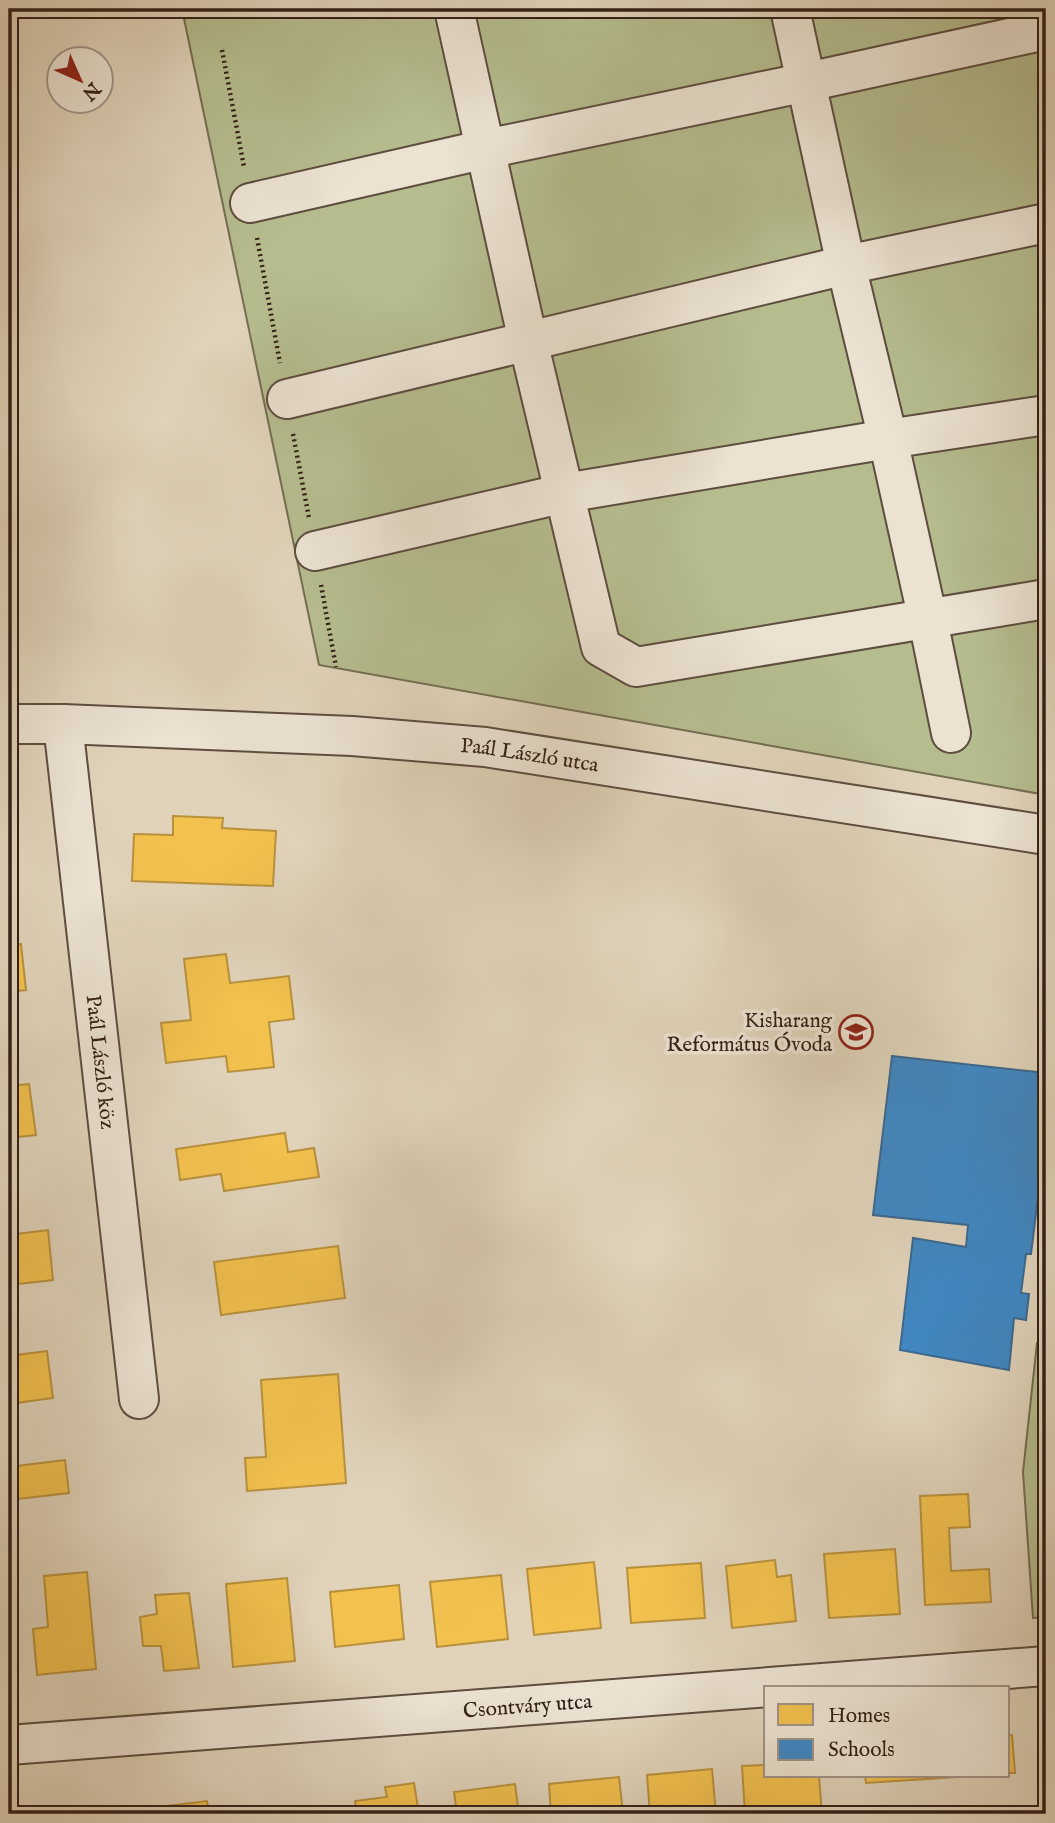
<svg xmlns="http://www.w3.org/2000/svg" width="1055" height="1823" font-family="'IM FELL English',serif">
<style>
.green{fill:#b5bc8e;stroke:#746e52;stroke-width:2}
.homes{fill:#f2c14e;stroke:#b9913d;stroke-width:2}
.schools{fill:#3f88c5;stroke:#3b6990;stroke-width:2}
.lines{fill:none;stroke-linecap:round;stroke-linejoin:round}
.minor-casing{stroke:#5e4d3f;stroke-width:42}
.path{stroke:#332016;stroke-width:4.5;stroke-dasharray:2 3.5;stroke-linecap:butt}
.minor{stroke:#ebe2d2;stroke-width:38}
.labels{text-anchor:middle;stroke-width:7;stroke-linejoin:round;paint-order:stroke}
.street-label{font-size:21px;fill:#332016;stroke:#ebe2d2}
.poi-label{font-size:21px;fill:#332016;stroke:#ebe2d2;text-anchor:end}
</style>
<rect width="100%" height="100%" fill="#e0d3ba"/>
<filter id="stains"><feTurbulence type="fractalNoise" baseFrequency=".00286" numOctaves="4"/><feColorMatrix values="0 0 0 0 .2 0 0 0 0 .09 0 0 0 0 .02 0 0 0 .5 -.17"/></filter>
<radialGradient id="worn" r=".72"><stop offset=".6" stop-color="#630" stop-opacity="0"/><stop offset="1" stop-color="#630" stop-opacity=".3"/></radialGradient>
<path class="green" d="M182,9H1046V795L319,665Z
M1037,1343H1046V1617L1033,1618L1023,1472Z"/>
<path class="homes" d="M173,816L223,818L222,828L276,831L273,886L132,881L134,834L173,835Z
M21,944L26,990L9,992V945Z
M226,954L230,983L289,976L294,1019L269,1022L274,1067L228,1072L226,1056L166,1063L161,1023L191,1020L184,959Z
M29,1084L36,1135L9,1138V1086Z
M285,1133L288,1152L314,1148L319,1177L224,1191L221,1174L180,1180L176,1149Z
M48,1230L53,1280L9,1285V1235Z
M338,1246L345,1298L221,1315L214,1262Z
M47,1351L53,1398L9,1404V1356Z
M338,1374L346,1483L247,1491L245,1458L266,1457L261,1380Z
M65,1460L69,1493L9,1500V1467Z
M968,1494L970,1527L949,1528L951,1571L989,1569L991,1602L925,1605L920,1496Z
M895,1549L900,1614L829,1618L824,1554Z
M775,1560L777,1577L791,1575L796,1621L732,1628L726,1566Z
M594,1562L601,1628L534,1635L527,1569Z
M701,1563L705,1618L631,1623L627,1568Z
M87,1572L96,1669L37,1675L33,1629L48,1627L44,1576Z
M501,1575L508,1639L437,1647L430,1582Z
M287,1578L295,1661L233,1667L226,1584Z
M399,1585L404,1639L335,1647L330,1592Z
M189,1593L199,1668L164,1671L161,1646H143L140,1617L157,1614L155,1595Z
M1008,1735H1012L1015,1773H1008Z
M766,1765V1776H819L822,1814H745L742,1766Z
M712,1769L716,1814H650L647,1775Z
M865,1776H973L866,1783Z
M619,1777L623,1814H551L549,1784Z
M414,1783L419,1814H357L355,1801L387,1797L385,1787Z
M515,1784L519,1814H457L454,1792Z
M207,1801L209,1814H151L150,1808Z"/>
<path class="schools" d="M892,1056L1046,1073V1132L1031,1254H1026L1021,1293L1029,1294L1026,1320L1014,1318L1009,1370L900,1350L913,1238L966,1247L968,1225L873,1215Z"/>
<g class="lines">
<g class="minor-casing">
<g id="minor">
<path d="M454,9L528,341L601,647L636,667L1046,599"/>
<path d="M790,9L846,265L888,439L928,620L951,733"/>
<path d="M250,203L486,149L807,82L1046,30"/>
<path d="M287,399L846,265L1046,223"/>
<path d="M315,551L565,493L888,439L1046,415"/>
<path id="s1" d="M9,724H63L352,736L485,747L1046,835"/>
<path id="s2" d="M63,724L139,1399"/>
<path id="s3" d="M9,1745L1046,1666"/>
</g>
</g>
<path class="path" d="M222,50L244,167
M257,238L280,363
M293,434L309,518
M321,585L336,667"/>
<use href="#minor" class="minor"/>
</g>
<defs>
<g id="school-ring" transform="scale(1.75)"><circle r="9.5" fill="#ebe2d2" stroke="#8f2418" stroke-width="1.5"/><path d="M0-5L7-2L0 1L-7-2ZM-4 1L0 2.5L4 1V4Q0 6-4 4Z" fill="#8f2418"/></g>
</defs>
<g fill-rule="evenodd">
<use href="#school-ring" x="856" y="1032"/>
</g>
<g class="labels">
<g class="street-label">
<text dy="7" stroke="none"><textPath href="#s1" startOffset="522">Paál László utca</textPath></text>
<text dy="7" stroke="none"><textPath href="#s2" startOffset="340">Paál László köz</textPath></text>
<text dy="7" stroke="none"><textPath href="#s3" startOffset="520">Csontváry utca</textPath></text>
</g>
<g class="poi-label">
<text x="832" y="1027">Kisharang<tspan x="832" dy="24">Református Óvoda</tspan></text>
</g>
</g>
<rect width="1055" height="1823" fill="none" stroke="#e0d3ba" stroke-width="35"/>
<rect x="10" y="10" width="1034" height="1802" fill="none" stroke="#332016" stroke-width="3.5"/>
<rect x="18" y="18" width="1020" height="1788" fill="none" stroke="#332016" stroke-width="2"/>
<rect x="764" y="1686" width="245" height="91" fill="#ebe2d2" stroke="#a19487" stroke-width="2"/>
<rect x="778" y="1704" width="35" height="21" fill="#f2c14e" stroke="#a19487" stroke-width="2"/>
<text x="828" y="1722" font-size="21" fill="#332016">Homes</text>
<rect x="778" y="1739" width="35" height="21" fill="#3f88c5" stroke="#a19487" stroke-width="2"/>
<text x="828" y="1756" font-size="21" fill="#332016">Schools</text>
<g transform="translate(80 80) rotate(135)"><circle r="33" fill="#ebe2d2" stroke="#a19487" stroke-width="2"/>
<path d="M0-5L12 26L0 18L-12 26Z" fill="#8f2418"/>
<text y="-10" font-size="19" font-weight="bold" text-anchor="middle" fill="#332016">N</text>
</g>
<rect width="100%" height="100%" filter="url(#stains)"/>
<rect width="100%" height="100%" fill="url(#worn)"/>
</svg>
